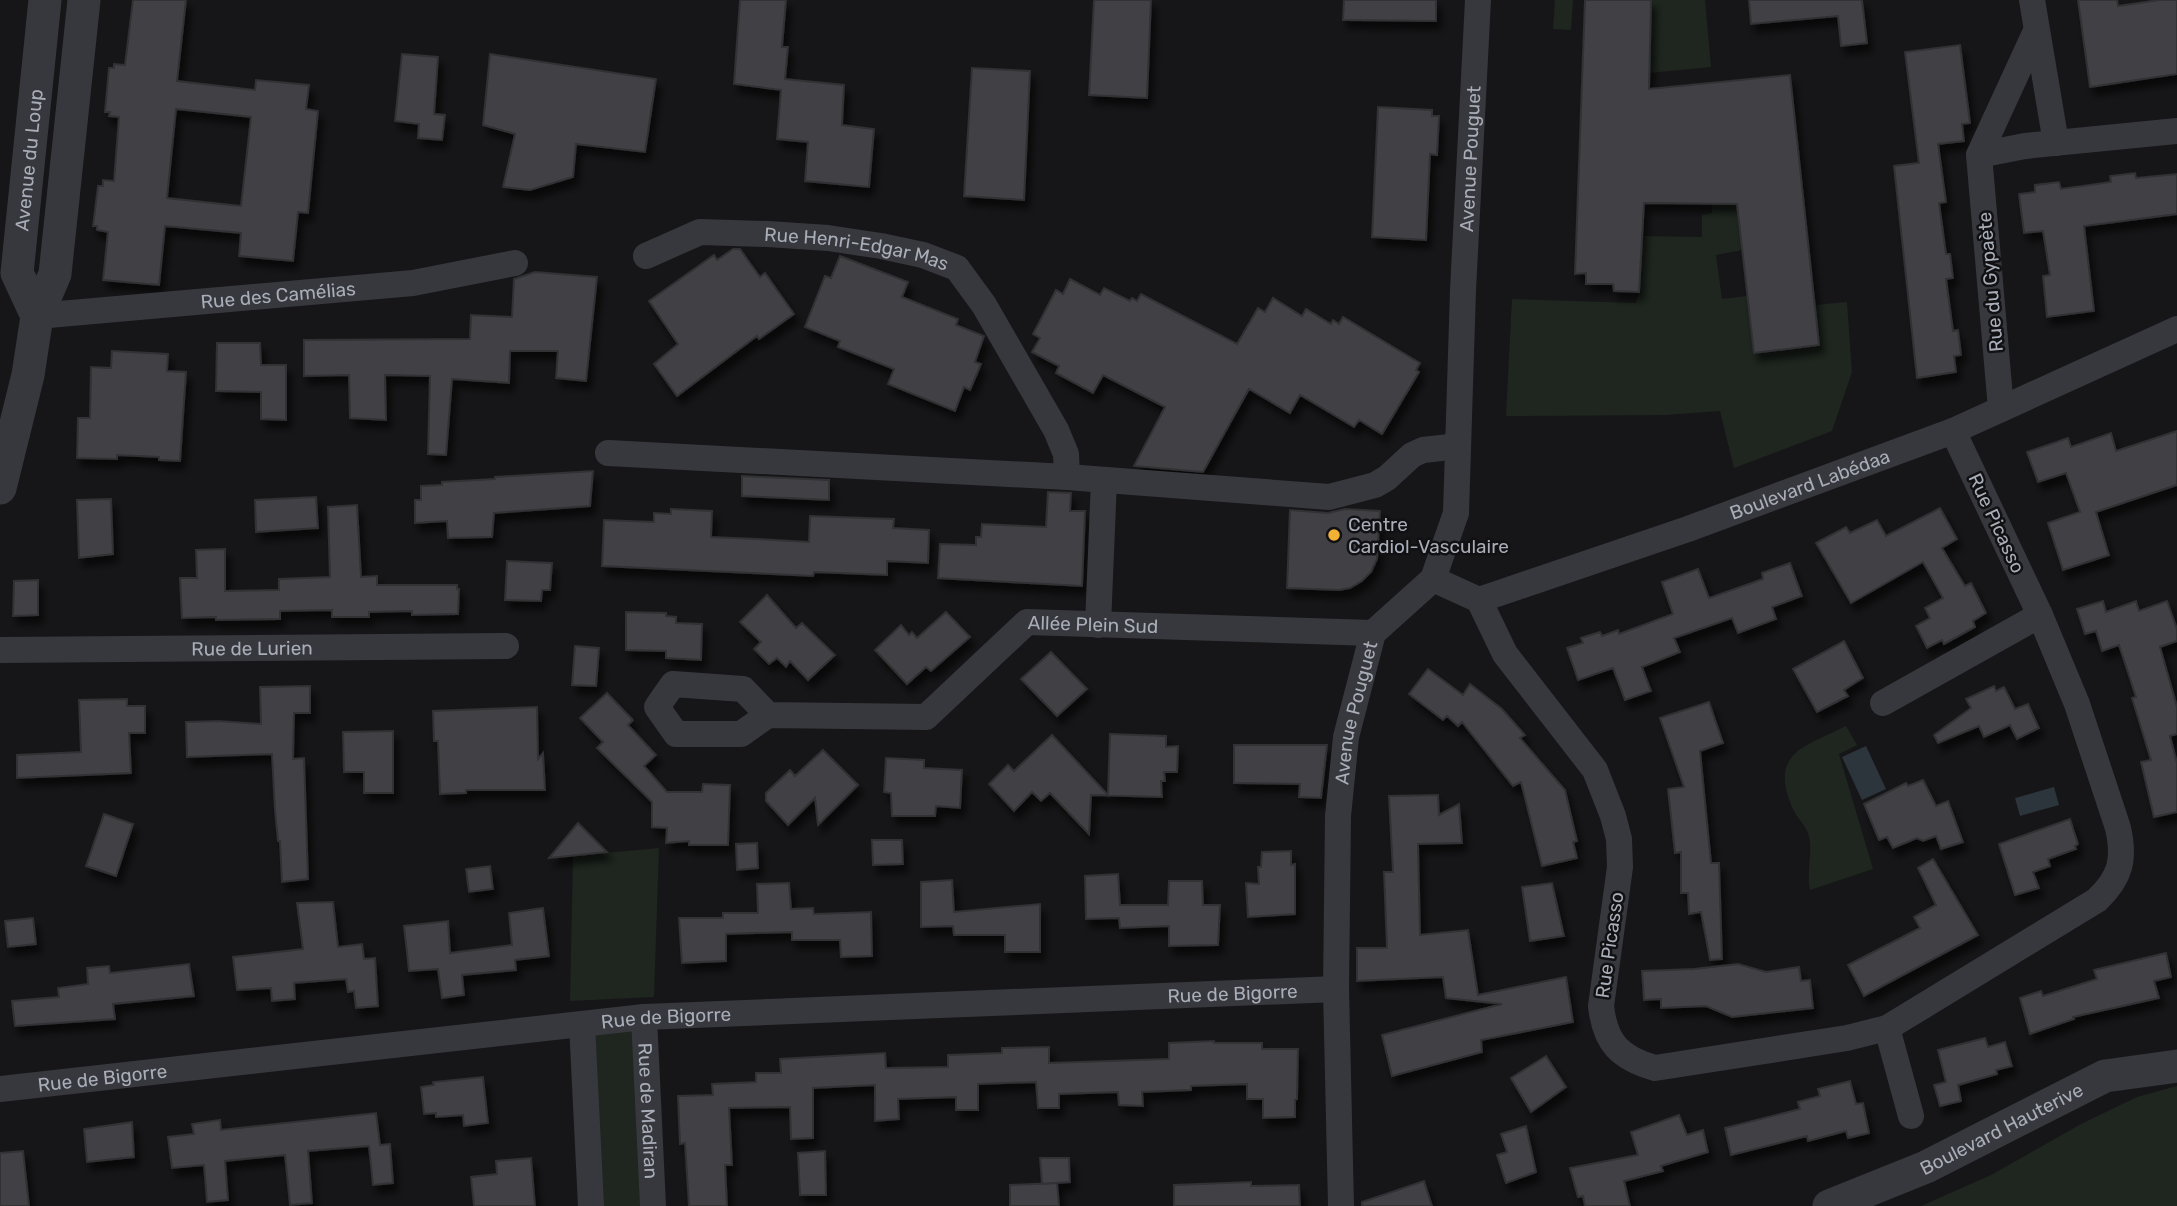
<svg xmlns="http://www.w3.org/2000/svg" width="2177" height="1206" font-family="Rubik,sans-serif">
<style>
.green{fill:#1e261f}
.water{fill:#2c353c}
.building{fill:#404145;stroke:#303034;stroke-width:2;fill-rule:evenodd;filter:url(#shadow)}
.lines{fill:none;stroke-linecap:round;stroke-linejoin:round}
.minor{stroke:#37383d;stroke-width:26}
.tertiary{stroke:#37383d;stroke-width:33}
.poi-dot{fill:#f2b134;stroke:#111113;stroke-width:2.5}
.labels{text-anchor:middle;stroke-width:5;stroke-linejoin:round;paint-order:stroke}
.street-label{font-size:19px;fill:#a8adb8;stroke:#111113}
.poi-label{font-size:19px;fill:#a8adb8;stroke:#111113;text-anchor:start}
</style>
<defs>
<filter id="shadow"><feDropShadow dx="4.5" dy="8" stdDeviation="3.5" flood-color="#0009"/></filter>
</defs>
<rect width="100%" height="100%" fill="#161618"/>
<path class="green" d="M1555,0H1573L1571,30L1553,29Z
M1651,0H1705L1711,67L1649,73Z
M1712,204H1737L1742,250L1716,255L1722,299L1747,296L1754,353L1818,345L1815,305L1847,302L1852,372L1832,431L1734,468L1720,411L1666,415L1506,416L1512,299L1636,303L1639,292L1642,236L1702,237V215L1712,213Z
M1846,726L1857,745L1839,754L1873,869L1810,890C1806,870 1813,853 1809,836C1807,826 1797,819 1793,809C1768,753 1804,747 1846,726Z
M659,848L654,997L570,1001L573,856Z
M638,1024L647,1206H598L590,1029Z
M2177,1086V1206H1921L1991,1175L2083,1123L2137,1097Z"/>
<path class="water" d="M1866,746L1886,789L1862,800L1842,757Z
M2054,787L2059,805L2020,816L2015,798Z"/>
<path class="building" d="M133,0H186L177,81L255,90L256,80L309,85L306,109L318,111L308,213L298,212L293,261L239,256L241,233L165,226L159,285L103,280L108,232L97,230V226H93L98,186H103V180L114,181L119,117L109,116L110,112H105L109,68H114V64L125,65ZM176,109L251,117L241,206L167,198Z
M740,0H786L782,47H788L785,79L844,85L842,125L874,129L869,187L805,181L808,142L777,139L781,90L734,84Z
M1094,0H1151L1147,98L1089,95Z
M1344,0H1436V21L1343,20Z
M1585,0H1651L1649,89L1790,75L1819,345L1754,353L1737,204L1644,203L1639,292L1614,291L1613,284H1586V273L1575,274Z
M1749,0H1862L1867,43L1841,46L1838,16L1751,24Z
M2078,0H2117L2118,6L2159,0H2177V74L2090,87Z
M1960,45L1970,123L1962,124L1964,141L1938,144L1946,202L1939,203L1946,254H1950L1953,278L1946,279L1953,331L1958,330L1961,355L1954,356L1956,372L1917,378L1894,166L1919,163L1905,52Z
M402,54L438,57L434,114L445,115L442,140L418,138L419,124L395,121Z
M490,54L656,79L645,152L576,144L573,177L530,190L503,187L515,134L483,125Z
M972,68L1030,71L1024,200L964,196Z
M1378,107L1432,110V116H1439L1437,155L1430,154L1426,240L1372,237Z
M2135,173L2136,178L2177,174V214L2084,226L2094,311L2047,317L2043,276L2050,275L2043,231L2024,233L2019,194L2035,192V185L2059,182L2061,189L2111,182L2110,176Z
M733,249H740L760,277L765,273L794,314L759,339L757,336L677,396L654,364L678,344L649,301L714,255L717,260Z
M840,256L908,282L902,297L958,319L956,325L984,336L975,362L981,364L970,390L964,387L955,411L888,384L894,369L838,347L840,341L805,327L825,276L831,278Z
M535,272L597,277L586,381L556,378L558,351H510L509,383L452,379L446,455L428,454L430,376L385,375L386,420L350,418L349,375L304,376V340L470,339L471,315L512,317L514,279Z
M1070,279L1100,295L1104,288L1130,301L1132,298L1137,301L1141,294L1237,344L1258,308L1265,312L1273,298L1302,316L1306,309L1331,324L1333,320L1339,324L1343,317L1420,363L1416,370L1419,372L1382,434L1359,420L1354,427L1300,395L1290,413L1249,389L1203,472L1134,466L1165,407L1103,375L1093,393L1056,373L1059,366L1032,352L1040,338L1033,334L1056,290L1063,294Z
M217,343H260L261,365H286V420L261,419V392L216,391Z
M112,351L168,354L167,371L186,372L180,461L159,460V457L117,455V459L77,458L78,418H90L91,367L111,368Z
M2177,431V485L2096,512L2109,555L2063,570L2048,523L2080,512L2066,473L2038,482L2027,452L2068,438L2071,447L2111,433L2116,451Z
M593,471L590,506L494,513L492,537L448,538L447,521L415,523V500H421V486L442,485V482L495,479V477Z
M742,476L829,480V500L742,496Z
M1048,492L1071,493L1070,511H1085L1082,586L938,578L940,544L976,545V537H981L982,524L1046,527Z
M316,497L318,528L256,532L255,500Z
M111,499L113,554L79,558L77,500Z
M357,505L361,577L377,576V585H457V589H459L458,614L412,615V611L369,612V617H332V610L280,611V619L216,620V617L182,618L180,578H197L196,550L225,549V591L279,590V579L330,577L328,507Z
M1940,508L1957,539L1942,548L1965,586L1971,583L1986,613L1973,621L1975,627L1944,644L1942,640L1927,648L1916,626L1930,618L1925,608L1943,598L1923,562L1851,603L1816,543L1846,527L1850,533L1877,520L1886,536Z
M671,509L712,511L711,537L757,539L809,542L810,516L894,519L893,528L929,530L928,563L887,561V575L814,572L813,576L602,566L604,520L654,522V513L671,514Z
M1345,509L1380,511L1377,559L1371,572L1362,581L1350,588L1339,590L1287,588L1290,510L1328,513Z
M507,561L552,563L550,590H542L541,601L505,600Z
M1790,563L1802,596L1772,607L1776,619L1738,633L1732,618L1674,638L1680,652L1642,667L1651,691L1625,700L1613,668L1578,680L1567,648L1583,643L1581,638L1600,632L1602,636L1618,630L1619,634L1673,614L1662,582L1698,569L1709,598L1763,579L1762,573Z
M38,580V615L13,616L14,581Z
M767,595L796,628L802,623L835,655L808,680L790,661L786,667L777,658L769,664L754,649L761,642L740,622Z
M2103,601L2106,612L2136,601L2139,611L2167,601L2177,629V641L2160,647L2177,707V734L2170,736L2177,763V812L2154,817L2141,762L2151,760L2132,698L2136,697L2119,645L2102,651L2096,631L2085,634L2077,609Z
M626,612L666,613V616L676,617V623L702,624L701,660L666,658V651L626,650Z
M946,612L970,637L931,671L926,667L907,684L875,650L901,625L909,635L912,632L917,638Z
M1844,641L1863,678L1844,690L1848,696L1817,712L1793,669Z
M575,646L599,648L596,686L572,685Z
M1051,652L1087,689L1057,716L1021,679Z
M1428,669L1463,695L1470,684L1502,709L1525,735L1520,738L1565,790L1577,841L1573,842L1577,858L1542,866L1521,782L1513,786L1462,722L1458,726L1447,716L1443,720L1409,694Z
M310,686V713H294L293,759L304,758L308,879L282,882L280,841H278L275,810L272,754L187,757L186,722L218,721L261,724L260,687Z
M1994,686L1996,691L2004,687L2015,709L2028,704L2039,728L2017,739L2010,725L1984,737L1979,726L1938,743L1934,735L1971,708L1966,699Z
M607,693L633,720L628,725L656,755L644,766L667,792H702L703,784L730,785L728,845H689V841L666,843L667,828L652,827V802L597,748L603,742L580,718Z
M127,699V706H145V733H129L131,773L17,778V755L81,752L79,700Z
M1709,702L1723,743L1700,751L1711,863H1719L1722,959L1710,960L1701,912L1689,914L1688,893H1681V852L1675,853L1668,789L1684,787L1660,718Z
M537,707L538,759L543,753L545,790H466V793L440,794L438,741H434L433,711Z
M393,731V793H364V772H344L343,732Z
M1110,734L1166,736V747L1178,746L1177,772H1164L1165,781H1161L1162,797L1091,795L1089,834L1050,793L1041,801L1032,792L1014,811L989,784L1008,765L1014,771L1052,735L1108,795Z
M1234,745H1327L1321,798L1299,797L1300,784L1234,783Z
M823,750L858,785L818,825L815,798L788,825L766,801V793L790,770L795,776Z
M886,758L924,760V768L962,770L960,808L936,806L935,816H892L891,793L884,792Z
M1923,780L1936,806L1948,801L1963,842L1941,849L1936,836L1923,841L1917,838L1893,848L1887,837L1879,840L1864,804L1906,783L1908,786Z
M1438,795L1439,815L1459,804L1462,843L1418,844L1420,935L1468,930L1478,995L1566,977L1573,1022L1481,1040L1482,1052L1392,1076L1382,1035L1502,1004L1446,998L1443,977L1357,981V948H1387L1384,872H1393L1389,796Z
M104,814L133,824L116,876L86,866Z
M2070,819L2078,844L2075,846L2076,849L2048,859L2050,866L2033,872L2039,888L2015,895L1999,844Z
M578,823L607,852L549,858Z
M872,840H902L903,864L873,865Z
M757,843L758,868L737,870L736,844Z
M1291,851V865L1295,864V914L1248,917L1246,883L1259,884L1258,867H1261L1262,852Z
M1933,859L1978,935L1864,996L1848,965L1920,928L1914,917L1936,905L1918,868Z
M490,866L493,889L469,892L466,869Z
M1118,874L1120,905H1168L1169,881H1202L1203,905H1220L1218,945L1169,946V926L1120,928L1119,918L1086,919L1085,876Z
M952,880L954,912L1040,904V952H1005V935H954L953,926L921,927V882Z
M789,883L791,909L813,908L814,914L871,912L872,956L841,957L840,940H792V932L726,934V961L682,963L679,918H723V913H758L757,884Z
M1552,883L1564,936L1530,941L1522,887Z
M333,902L338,947L362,944L364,959L375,958L378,1006L356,1008L354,991L348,992L346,979L294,983L295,999L272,1001L271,988L237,990L233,957L303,949L297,903Z
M543,908L549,956L515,960L516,970L462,975L464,995L442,998L438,969L409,971L404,926L448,921L450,953L512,945L509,913Z
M33,918L36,944L8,947L5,921Z
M2166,953L2171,977L2154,981L2159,998L2073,1017L2074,1019L2030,1034L2020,998L2041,991L2043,996L2097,979L2094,970Z
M189,964L194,996L113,1004L115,1019L15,1026L12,1001L59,997L58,988L88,984L87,968L109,966L110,973Z
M1738,964L1766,972L1799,967L1801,981L1810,980L1813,1008L1732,1017L1706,1006L1661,1008V999L1644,1000L1642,971L1694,969Z
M1985,1038L1988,1047L2005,1042L2012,1066L1996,1070L1997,1074L1958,1085L1961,1101L1940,1106L1934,1085L1946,1082L1938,1050Z
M1214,1041V1043H1262V1049H1298L1297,1099L1295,1100V1117L1263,1118V1099H1247V1084L1191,1086V1090L1142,1092L1143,1106L1119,1105L1118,1092L1059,1094V1108H1038L1036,1082L978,1084V1110H956V1097L898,1099L899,1119L875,1121V1085L813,1088V1138L791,1139L790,1107L729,1108L732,1165H725L727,1206H689L685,1143L680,1144L678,1096L713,1095L712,1084L756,1082V1073H781L780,1059L885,1053L886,1068L948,1067V1055L1002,1053V1048L1049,1047V1063L1169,1059V1043Z
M1546,1056L1566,1087L1531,1112L1511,1078Z
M483,1077L488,1123L464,1126L463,1115L436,1117V1113L424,1114L421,1087L434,1085L433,1082Z
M1850,1081L1856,1104L1863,1103L1869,1133L1848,1138L1846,1131L1808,1141L1807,1136L1731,1155L1725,1128L1800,1109L1798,1102L1820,1096L1818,1089Z
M376,1113L380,1145L390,1144L393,1183L373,1185L369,1146L308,1151L312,1203L290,1205L285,1155L225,1161L228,1200L207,1202L204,1165L172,1168L168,1137L194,1134L192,1124L220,1120L221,1130Z
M1679,1115L1687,1135L1703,1130L1708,1152L1661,1166L1663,1171L1624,1181L1630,1206H1585L1583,1196L1578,1197L1570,1168L1638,1155L1631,1132Z
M132,1122L134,1157L87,1162L84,1129Z
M1526,1126L1536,1172L1506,1183L1497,1155L1507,1152L1501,1134Z
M23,1151L29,1206H0V1153Z
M825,1151L826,1195H800L798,1153Z
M531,1158L535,1206H474L471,1177L497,1174L496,1161Z
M1040,1158H1069L1070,1182L1042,1184Z
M1424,1181L1432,1206H1362V1202Z
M1251,1182V1186L1299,1185L1300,1206H1174V1185Z
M1057,1183L1059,1206H1010V1185Z"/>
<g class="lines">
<g class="minor">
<path d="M2032,0L2056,143"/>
<path d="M1979,155L2025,146L2177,131"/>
<path id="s1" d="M646,256L700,232L768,234L828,238L881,246L923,255L957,268L984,305L1056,430L1066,454L1067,477"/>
<path id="s2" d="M37,316L413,283L515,263"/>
<path d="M2001,409L1979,155L2036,31"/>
<path d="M608,453L1067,477L1329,497L1375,485L1387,478L1412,455L1423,450L1458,446"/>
<path id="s3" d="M1433,579L1479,600L1688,529L1953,431L2177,329"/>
<path d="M1479,600L1505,654L1595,770L1613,816L1619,839L1620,867L1601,1006C1605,1043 1620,1058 1655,1068L1847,1038L1887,1028L2097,900C2121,877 2125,859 2118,828L2077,704L2040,615L1953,431"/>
<path d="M1098,625L1104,480"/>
<path id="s4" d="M0,650L506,646"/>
<path d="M1883,703L2040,615"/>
<path id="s5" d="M768,715L741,734H676L657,707L673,684L743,689L768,715L926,717L1027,622L1373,633"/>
<path id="s6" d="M644,1017L653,1206"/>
<path d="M582,1024L591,1206"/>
<path d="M1887,1028L1911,1116"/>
<path id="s7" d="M0,1089L644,1017L1336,989"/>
<path id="s8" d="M1341,1206L1336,989L1338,816L1346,737L1373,633L1433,579L1456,513L1463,290L1478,0"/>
</g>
<g class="tertiary">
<path id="s9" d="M37,316L17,273L45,0"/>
<path d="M0,488L28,375L37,316L55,274L84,0"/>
<path id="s10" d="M1829,1206L1926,1167L2105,1076L2177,1066"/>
</g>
</g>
<circle class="poi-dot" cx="1334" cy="535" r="7"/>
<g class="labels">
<g class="street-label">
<text dy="7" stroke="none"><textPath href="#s8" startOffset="1082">Avenue Pouguet</textPath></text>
<text dy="7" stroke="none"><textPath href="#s9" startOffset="161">Avenue du Loup</textPath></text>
<text dy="7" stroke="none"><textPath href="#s1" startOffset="217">Rue Henri-Edgar Mas</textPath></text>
<text transform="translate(1990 282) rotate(-95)" y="7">Rue du Gypaète</text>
<text dy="7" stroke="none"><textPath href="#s2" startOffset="242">Rue des Camélias</textPath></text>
<text dy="7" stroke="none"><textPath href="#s3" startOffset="401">Boulevard Labédaa</textPath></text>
<text transform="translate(1997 523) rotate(65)" y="7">Rue Picasso</text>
<text dy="7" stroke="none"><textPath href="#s5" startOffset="628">Allée Plein Sud</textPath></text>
<text dy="7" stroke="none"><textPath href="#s4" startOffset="252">Rue de Lurien</textPath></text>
<text dy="7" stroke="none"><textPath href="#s8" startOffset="495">Avenue Pouguet</textPath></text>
<text transform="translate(1609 945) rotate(-82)" y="7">Rue Picasso</text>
<text dy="7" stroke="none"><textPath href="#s7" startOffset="1237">Rue de Bigorre</textPath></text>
<text dy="7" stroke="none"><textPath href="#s7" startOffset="670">Rue de Bigorre</textPath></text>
<text dy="7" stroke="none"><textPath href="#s7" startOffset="103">Rue de Bigorre</textPath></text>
<text dy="7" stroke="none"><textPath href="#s6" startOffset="94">Rue de Madiran</textPath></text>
<text dy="7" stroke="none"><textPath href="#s10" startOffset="189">Boulevard Hauterive</textPath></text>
</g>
<g class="poi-label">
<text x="1348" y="531">Centre<tspan x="1348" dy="22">Cardiol-Vasculaire</tspan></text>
</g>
</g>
</svg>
